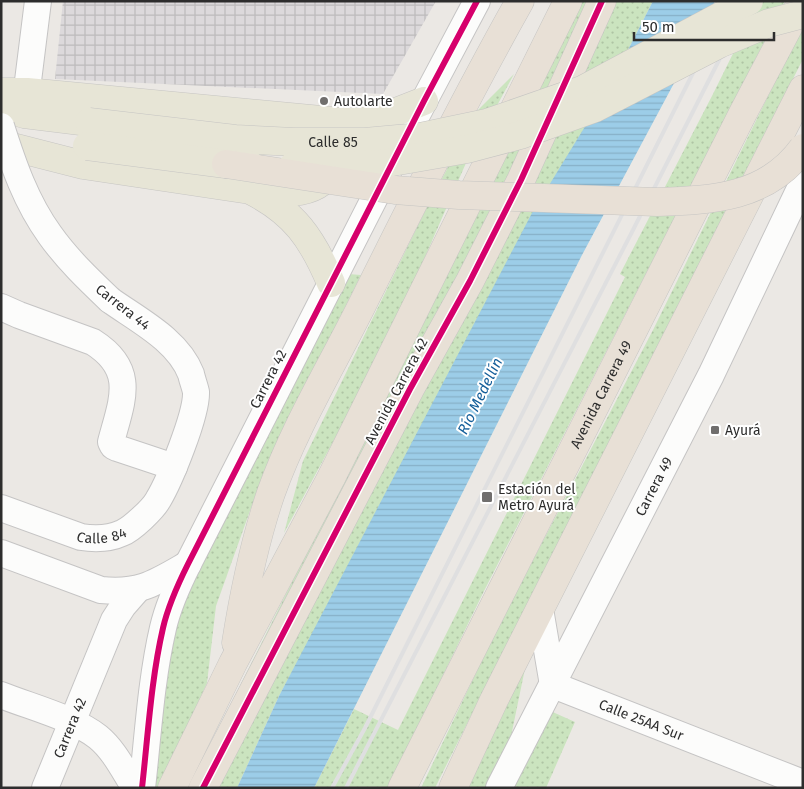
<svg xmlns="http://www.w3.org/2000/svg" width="804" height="789" font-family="'Fira Sans',sans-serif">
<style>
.industrial{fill:url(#industrial-grid)}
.green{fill:url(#green-dots)}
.water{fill:url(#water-rules)}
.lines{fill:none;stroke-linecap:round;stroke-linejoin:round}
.minor-casing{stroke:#c5c4c4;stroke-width:28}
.major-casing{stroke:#c6c5c3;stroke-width:29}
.highway-casing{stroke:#c6c5c3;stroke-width:29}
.minor{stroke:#fcfcfb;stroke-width:26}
.major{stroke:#e7e5d6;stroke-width:28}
.highway{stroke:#e8e0d6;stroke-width:28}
.rail{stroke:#dfdfe0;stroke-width:4}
.minor-bridge-casing{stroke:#c5c4c4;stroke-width:28;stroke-linecap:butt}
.major-bridge-casing{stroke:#c6c5c3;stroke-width:29;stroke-linecap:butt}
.highway-bridge-casing{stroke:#c6c5c3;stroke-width:29;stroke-linecap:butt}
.minor-bridge{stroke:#fcfcfb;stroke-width:26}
.major-bridge{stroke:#e7e5d6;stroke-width:28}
.highway-bridge{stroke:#e8e0d6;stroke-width:28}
.cycleway-casing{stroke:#fff;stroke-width:9}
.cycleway{stroke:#d6006c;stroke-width:6}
.poi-dot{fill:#706e6d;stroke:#fff;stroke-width:2}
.labels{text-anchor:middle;stroke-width:4;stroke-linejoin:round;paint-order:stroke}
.poi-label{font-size:14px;fill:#2d2d2d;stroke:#fff;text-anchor:start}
.street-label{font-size:14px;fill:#2d2d2d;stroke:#fff}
.water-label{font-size:15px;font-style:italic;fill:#155f9a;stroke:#fff}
</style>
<defs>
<pattern id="industrial-grid" width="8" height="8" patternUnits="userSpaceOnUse" patternTransform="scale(1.25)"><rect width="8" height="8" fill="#dcd9db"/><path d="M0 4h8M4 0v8" fill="none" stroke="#bdbbbc"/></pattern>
<pattern id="green-dots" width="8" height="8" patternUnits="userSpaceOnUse" patternTransform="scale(1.25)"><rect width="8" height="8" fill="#cbe4bf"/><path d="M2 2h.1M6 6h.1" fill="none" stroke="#afc4a4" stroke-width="1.8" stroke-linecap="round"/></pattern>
<pattern id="water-rules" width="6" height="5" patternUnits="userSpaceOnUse" patternTransform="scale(1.25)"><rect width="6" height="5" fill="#9ccde8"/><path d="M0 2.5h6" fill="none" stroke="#87b0c7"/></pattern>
</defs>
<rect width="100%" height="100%" fill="#ebe8e4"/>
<path class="industrial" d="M63,1H436L383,94L55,79Z"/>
<path class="green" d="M580,1H588L490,222L198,788H189L301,564Z
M614,1H653L608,89L279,696L237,788H214Z
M759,1H785L484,591L388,788H314L354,709L398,730L625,277L620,274L713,94Z
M803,25V59C681,302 556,544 435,788H421L495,633L653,330Z
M514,74L466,163L418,273L378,358L284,533L303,461L424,213L478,110Z
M348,274L361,275L287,424L256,494L216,606L207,683L159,788H153L166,665L180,613L202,552Z
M527,659L509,746L487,788H467Z
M546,709L575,722L546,788H510Z"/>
<path class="water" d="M653,1H715L695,44L582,255L314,788H237L279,696L532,213L608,89Z"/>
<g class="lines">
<g class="minor-casing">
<g id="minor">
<path d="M24,113L38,1"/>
<path d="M1,307L19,315L93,342C137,370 122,400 111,442L113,446L117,448L174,467"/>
<path id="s1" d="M1,508L81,537C94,539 109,539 122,533C132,529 153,509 158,500C170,480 197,414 196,392C195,387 192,379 191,374C178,340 138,320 110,300"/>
<path d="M1,553L101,590C140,594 155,583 188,564"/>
<path id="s2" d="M540,609L553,685L803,783"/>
<path d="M1,695C31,707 74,718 98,737C114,750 124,771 135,788"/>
<path id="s3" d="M45,788L114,620L123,606L137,590"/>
<path d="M142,788C148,735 151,680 163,628C168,606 178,584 188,564L424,101L477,1"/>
<path id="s4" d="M499,788L711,375L803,182"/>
</g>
</g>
<g class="major-casing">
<path id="major" d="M1,92H27L342,122H358L378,119L424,101
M1,107L24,114L89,122
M1,144L83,165L250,190C294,212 312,238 331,283
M254,190C282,193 320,198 333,166"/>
</g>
<g class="highway-casing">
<g id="highway">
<path d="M236,643C244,592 254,543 271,493C296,423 336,359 368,293C417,195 466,97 520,1"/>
<path d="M172,788L233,663L331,478L568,1"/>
<path d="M203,788L410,389L470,281L521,180L602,1"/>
<path id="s5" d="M402,788L743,113L802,1"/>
<path d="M453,788L494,700L803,89"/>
</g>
</g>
<use href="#minor" class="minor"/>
<use href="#major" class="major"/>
<use href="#highway" class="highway"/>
<path class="rail" d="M332,788L365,728L729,1
M346,788L634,228L749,1"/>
<g class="minor-bridge-casing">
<path id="minor-bridge" d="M1,126C13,164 26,202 50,235C67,259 89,280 110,300"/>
</g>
<g class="major-bridge-casing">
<g id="major-bridge">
<path id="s6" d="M89,122L235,139L294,142H365L420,137L487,123L582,90L749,1"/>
<path d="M87,146L226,164L250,165"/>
<path d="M293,166L323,167L381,164L467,149L520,135L595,108L719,44L769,23L803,14"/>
</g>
</g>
<g class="highway-bridge-casing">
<path id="highway-bridge" d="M226,164L395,190L459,195L657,202C713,200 767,198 803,148"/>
</g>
<use href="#minor-bridge" class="minor-bridge"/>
<use href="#major-bridge" class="major-bridge"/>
<use href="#highway-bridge" class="highway-bridge"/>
<g class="cycleway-casing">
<path id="cycleway" d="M142,788C148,735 151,680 163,628C168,606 178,584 188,564L424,101L477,1
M203,788L410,389L470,281L521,180L602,1"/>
</g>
<use href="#cycleway" class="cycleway"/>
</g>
<g class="poi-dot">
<circle cx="324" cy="101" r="5"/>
<rect x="710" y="425" width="10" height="10" rx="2.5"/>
<rect x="481" y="491" width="12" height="12" rx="2.5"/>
</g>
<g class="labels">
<g class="poi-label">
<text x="334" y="106">Autolarte</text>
<text x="725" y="435">Ayurá</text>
<text x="498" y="494">Estación del<tspan x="498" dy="16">Metro Ayurá</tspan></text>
</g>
<g class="street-label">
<text dy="5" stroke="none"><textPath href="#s6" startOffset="245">Calle 85</textPath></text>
<text transform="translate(123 307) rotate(38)" y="5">Carrera 44</text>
<text transform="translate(268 379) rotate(-63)" y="5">Carrera 42</text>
<text transform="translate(396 391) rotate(-62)" y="5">Avenida Carrera 42</text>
<text dy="5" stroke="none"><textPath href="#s5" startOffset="441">Avenida Carrera 49</textPath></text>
<text dy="5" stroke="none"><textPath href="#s4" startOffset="339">Carrera 49</textPath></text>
<text dy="5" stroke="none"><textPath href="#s1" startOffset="106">Calle 84</textPath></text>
<text dy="5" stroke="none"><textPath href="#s2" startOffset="172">Calle 25AA Sur</textPath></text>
<text dy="5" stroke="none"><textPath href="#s3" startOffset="65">Carrera 42</textPath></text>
</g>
<g class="water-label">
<text transform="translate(480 396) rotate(-64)" y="5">Río Medellín</text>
</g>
</g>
<rect width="804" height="789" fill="none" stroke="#2d2d2d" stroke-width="5"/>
<path d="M634 32v8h140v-8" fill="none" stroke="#2d2d2d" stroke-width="2.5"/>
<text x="642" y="32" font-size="15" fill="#2d2d2d" stroke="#ffffff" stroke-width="4" paint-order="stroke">50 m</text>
</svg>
